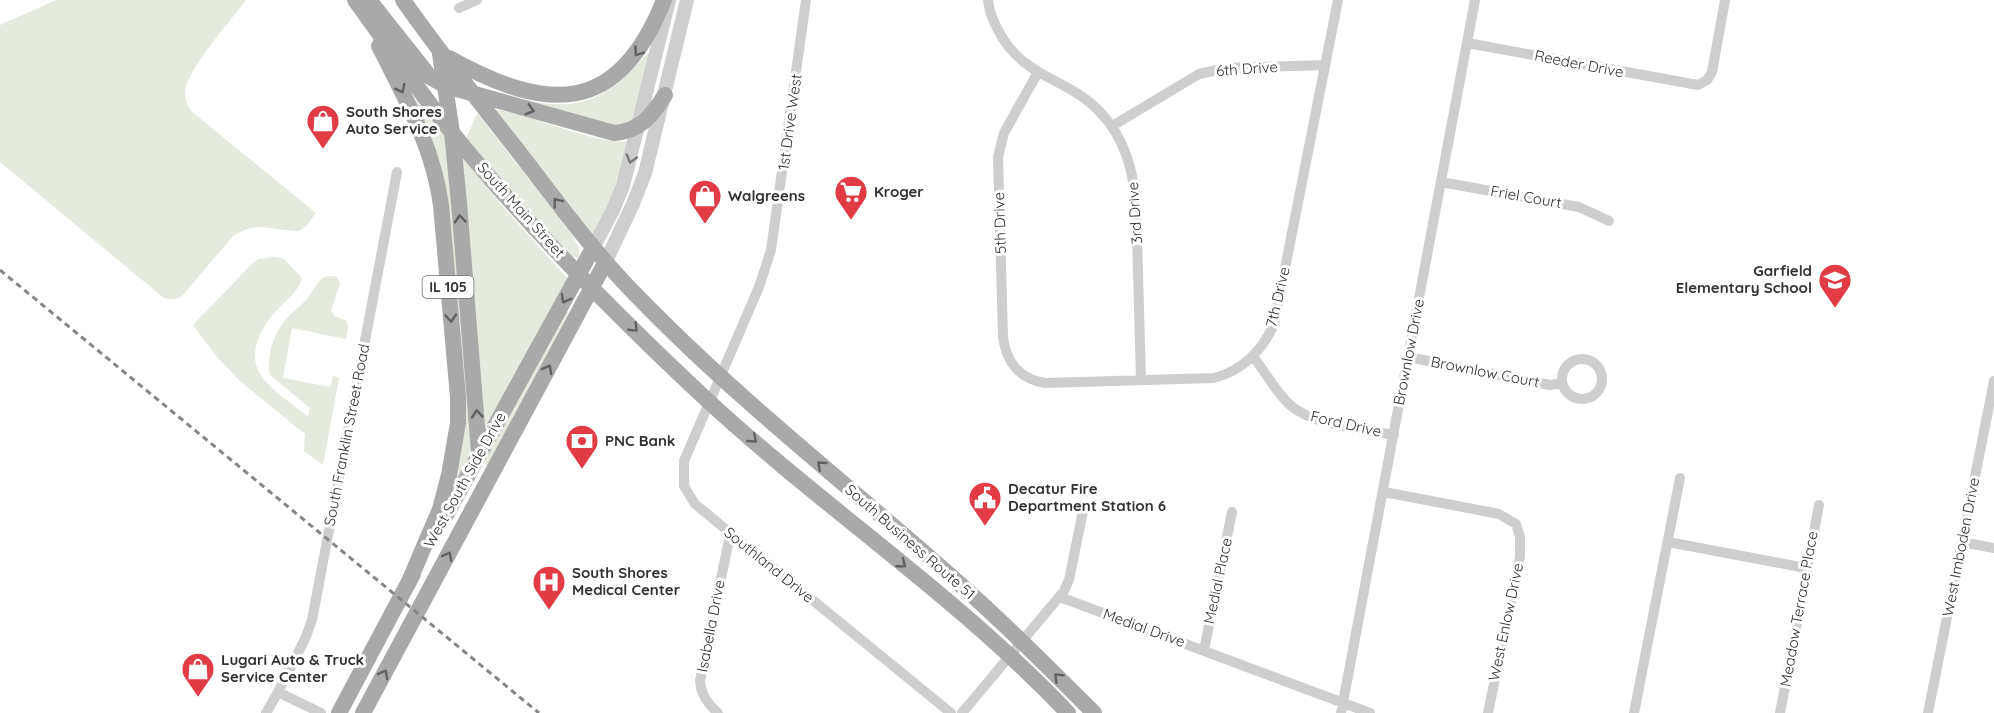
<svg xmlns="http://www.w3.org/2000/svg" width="1994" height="713" font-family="Quicksand,sans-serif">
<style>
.green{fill:#e4eadd}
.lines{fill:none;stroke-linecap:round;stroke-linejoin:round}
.minor{stroke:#cecece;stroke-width:10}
.tertiary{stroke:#cecece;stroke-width:14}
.primary{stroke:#a9a9a9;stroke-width:16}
.rail{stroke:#868686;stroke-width:3;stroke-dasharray:6 4.5;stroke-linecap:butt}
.oneway{stroke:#616161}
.oneway2{stroke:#787878}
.labels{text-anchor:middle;stroke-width:6;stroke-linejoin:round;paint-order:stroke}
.shield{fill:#fff;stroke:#6f6f6f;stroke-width:1.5}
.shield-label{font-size:14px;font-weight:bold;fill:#313131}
.street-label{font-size:15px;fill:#313131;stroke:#fff}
.poi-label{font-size:15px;font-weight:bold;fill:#313131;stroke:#fff;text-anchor:start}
</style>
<rect width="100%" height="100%" fill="#fff"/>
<path class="green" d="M56,0H246C232,19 185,72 185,93C185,100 188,106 191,111L316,213L306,226L299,231C272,231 258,220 233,236L183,295C176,300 172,300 164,298L0,162V25Z
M647,53L650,55L635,120L613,126L475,86C552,108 589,123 647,53Z
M408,93L415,95L445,134L474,454L461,479L451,486L449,253Z
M496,110C530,113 604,149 631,140L620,181L594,236Z
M477,113L570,231L579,248V258L570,256L466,139Z
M460,152L504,208L569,280L484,438Z
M273,257L284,259L302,278C299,291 285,301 276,311C262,326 247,353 260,374C269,389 294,405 308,417L310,408L270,375C266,356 274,332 287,318C293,311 301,306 307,299C316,288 319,272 337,277L340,284L331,310L334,316L347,321L348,328L346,339L292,328L283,378L331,387L333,376L339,378L323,465L304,451L305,434L240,381L217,357L193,325L253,263L259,259Z
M564,311L569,312L487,468L485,454Z"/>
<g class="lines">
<path class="minor" d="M806,0L771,250L759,287L684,461V486L695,504L951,713
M988,0C989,11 993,21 998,30C1023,79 1067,77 1100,112C1124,137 1132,167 1136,200L1141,380
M459,8L477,0
M1467,43L1698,85L1707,80L1712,72L1725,0
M1038,72L1004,133L998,157L1003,337C1006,361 1019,379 1045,383L1214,378C1242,371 1263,350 1274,324L1338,0
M1112,126L1199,74L1226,68L1325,65
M1441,182L1579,207L1609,221
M1253,356C1265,372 1276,392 1290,405C1314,426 1363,429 1394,435
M1408,357L1550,385L1562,383
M1562 379a20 20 0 1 1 40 0a20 20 0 1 1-40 0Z
M1384,492L1499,514L1516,524L1520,537V557L1488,713
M1668,542L1806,568
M1962,542L1994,548
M1060,597L1370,713
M1204,650L1232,512
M278,692L305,639L312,620L397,172
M266,713L278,692L321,713
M718,713C708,704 701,695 700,681L730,535
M962,713L1064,591L1069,580L1083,511
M1341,713L1475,0
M1634,713L1680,478
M1780,713L1819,505
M1928,713L1994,381"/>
<path class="tertiary" d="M593,248L613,210L623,186L669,0
M605,263L633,204L645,173L687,0"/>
<path class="primary" d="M355,0C388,45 419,92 454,135C531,230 618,317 707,400C824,508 958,597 1068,713
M369,0L430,77L446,86L614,133C640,131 652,116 665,95
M403,0C439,52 479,101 518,151C557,201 594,253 639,298C737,399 848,485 953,578C1002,621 1048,667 1094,713
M379,46C405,98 433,146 441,205L458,397V423L449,475L440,509L408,584
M440,54L452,132L459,203L479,452
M449,58C548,113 618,116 664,0
M446,515L593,248
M339,713L413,574
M363,713L605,263"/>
<path class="rail" d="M0,270L539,713"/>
</g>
<defs><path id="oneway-chevron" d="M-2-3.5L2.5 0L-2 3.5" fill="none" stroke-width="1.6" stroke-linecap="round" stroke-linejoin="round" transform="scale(1.5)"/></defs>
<g class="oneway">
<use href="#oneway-chevron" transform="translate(638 52) rotate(125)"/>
<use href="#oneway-chevron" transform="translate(401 89) rotate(63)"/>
<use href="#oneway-chevron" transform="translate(530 110) rotate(16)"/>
<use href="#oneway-chevron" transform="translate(557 202) rotate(-128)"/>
<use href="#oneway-chevron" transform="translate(460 219) rotate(-95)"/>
<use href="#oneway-chevron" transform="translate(565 299) rotate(119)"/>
<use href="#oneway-chevron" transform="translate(451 318) rotate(85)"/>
<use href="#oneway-chevron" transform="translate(634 328) rotate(44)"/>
<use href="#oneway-chevron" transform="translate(548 369) rotate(-62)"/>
<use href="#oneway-chevron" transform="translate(477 414) rotate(-95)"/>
<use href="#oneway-chevron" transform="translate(753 439) rotate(41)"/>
<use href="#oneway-chevron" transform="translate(821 465) rotate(-139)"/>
<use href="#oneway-chevron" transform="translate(448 556) rotate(-61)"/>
<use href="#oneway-chevron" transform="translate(902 564) rotate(39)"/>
<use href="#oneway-chevron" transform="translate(384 674) rotate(-62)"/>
<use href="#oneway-chevron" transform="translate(1058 677) rotate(-135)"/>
</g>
<use class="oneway2" href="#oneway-chevron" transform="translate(631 159) rotate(106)"/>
<defs>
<g id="shop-pin" transform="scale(1.725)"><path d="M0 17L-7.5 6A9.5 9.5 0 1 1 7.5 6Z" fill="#e13b46" stroke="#fff"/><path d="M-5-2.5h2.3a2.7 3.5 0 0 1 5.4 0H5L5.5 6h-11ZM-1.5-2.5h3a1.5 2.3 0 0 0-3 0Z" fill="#fff"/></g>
<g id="supermarket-pin" transform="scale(1.725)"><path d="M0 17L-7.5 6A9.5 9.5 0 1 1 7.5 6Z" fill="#e13b46" stroke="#fff"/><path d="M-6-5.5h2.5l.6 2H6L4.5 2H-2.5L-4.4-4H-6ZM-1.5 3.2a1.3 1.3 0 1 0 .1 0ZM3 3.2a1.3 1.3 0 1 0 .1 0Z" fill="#fff"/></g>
<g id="school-pin" transform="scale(1.725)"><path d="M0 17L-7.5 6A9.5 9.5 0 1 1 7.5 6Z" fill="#e13b46" stroke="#fff"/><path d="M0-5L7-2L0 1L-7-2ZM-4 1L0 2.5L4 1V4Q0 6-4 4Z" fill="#fff"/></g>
<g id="bank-pin" transform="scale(1.725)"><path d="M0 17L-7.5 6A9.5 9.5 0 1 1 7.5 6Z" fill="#e13b46" stroke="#fff"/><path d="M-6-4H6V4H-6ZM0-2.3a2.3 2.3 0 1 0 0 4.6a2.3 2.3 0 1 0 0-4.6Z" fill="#fff"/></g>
<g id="civic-pin" transform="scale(1.725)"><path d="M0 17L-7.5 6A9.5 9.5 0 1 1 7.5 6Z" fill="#e13b46" stroke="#fff"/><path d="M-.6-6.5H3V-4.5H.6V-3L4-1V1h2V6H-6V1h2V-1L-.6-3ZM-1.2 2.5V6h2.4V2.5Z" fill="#fff"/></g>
<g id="hospital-pin" transform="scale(1.725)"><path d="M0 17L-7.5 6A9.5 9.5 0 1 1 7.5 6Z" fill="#e13b46" stroke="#fff"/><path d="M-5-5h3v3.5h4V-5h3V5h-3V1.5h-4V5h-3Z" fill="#fff"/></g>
</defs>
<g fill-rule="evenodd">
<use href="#shop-pin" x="323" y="121"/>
<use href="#supermarket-pin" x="851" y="192"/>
<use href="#shop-pin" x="705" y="196"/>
<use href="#school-pin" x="1835" y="280"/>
<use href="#bank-pin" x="582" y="441"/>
<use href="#civic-pin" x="985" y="498"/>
<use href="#hospital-pin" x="549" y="582"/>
<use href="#shop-pin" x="198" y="669"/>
</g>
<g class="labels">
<rect class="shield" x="422.5" y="276" width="51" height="22" rx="4.5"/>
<g class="shield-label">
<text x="448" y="292">IL 105</text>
</g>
<g class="street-label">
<text transform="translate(1579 64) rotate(11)" y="5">Reeder Drive</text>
<text transform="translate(1247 69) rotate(-4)" y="5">6th Drive</text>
<text transform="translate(790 122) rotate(-82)" y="5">1st Drive West</text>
<text transform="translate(1526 197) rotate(10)" y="5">Friel Court</text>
<text transform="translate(521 210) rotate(48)" y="5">South Main Street</text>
<text transform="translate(1135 213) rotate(-94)" y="5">3rd Drive</text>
<text transform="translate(1000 223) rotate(-92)" y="5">5th Drive</text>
<text transform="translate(1278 297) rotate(-77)" y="5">7th Drive</text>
<text transform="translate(1409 352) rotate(-79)" y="5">Brownlow Drive</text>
<text transform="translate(1485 372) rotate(11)" y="5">Brownlow Court</text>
<text transform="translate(1346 424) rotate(13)" y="5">Ford Drive</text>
<text transform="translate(347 435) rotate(-79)" y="5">South Franklin Street Road</text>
<text transform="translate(465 480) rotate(-61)" y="5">West South Side Drive</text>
<text transform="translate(910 542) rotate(41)" y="5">South Business Route 51</text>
<text transform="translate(1961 547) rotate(-79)" y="5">West Imboden Drive</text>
<text transform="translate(769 565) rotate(39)" y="5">Southland Drive</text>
<text transform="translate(1218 581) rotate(-78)" y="5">Medial Place</text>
<text transform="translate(1799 609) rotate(-80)" y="5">Meadow Terrace Place</text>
<text transform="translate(1506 622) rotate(-78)" y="5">West Enlow Drive</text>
<text transform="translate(711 626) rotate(-79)" y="5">Isabella Drive</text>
<text transform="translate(1144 628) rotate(20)" y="5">Medial Drive</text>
</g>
<g class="poi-label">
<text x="346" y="117">South Shores<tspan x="346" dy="17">Auto Service</tspan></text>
<text x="874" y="197">Kroger</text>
<text x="728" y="201">Walgreens</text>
<text x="1812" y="276" text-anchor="end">Garfield<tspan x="1812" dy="17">Elementary School</tspan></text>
<text x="605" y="446">PNC Bank</text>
<text x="1008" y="494">Decatur Fire<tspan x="1008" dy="17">Department Station 6</tspan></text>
<text x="572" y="578">South Shores<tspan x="572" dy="17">Medical Center</tspan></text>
<text x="221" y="665">Lugari Auto &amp; Truck<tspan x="221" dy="17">Service Center</tspan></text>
</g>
</g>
</svg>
